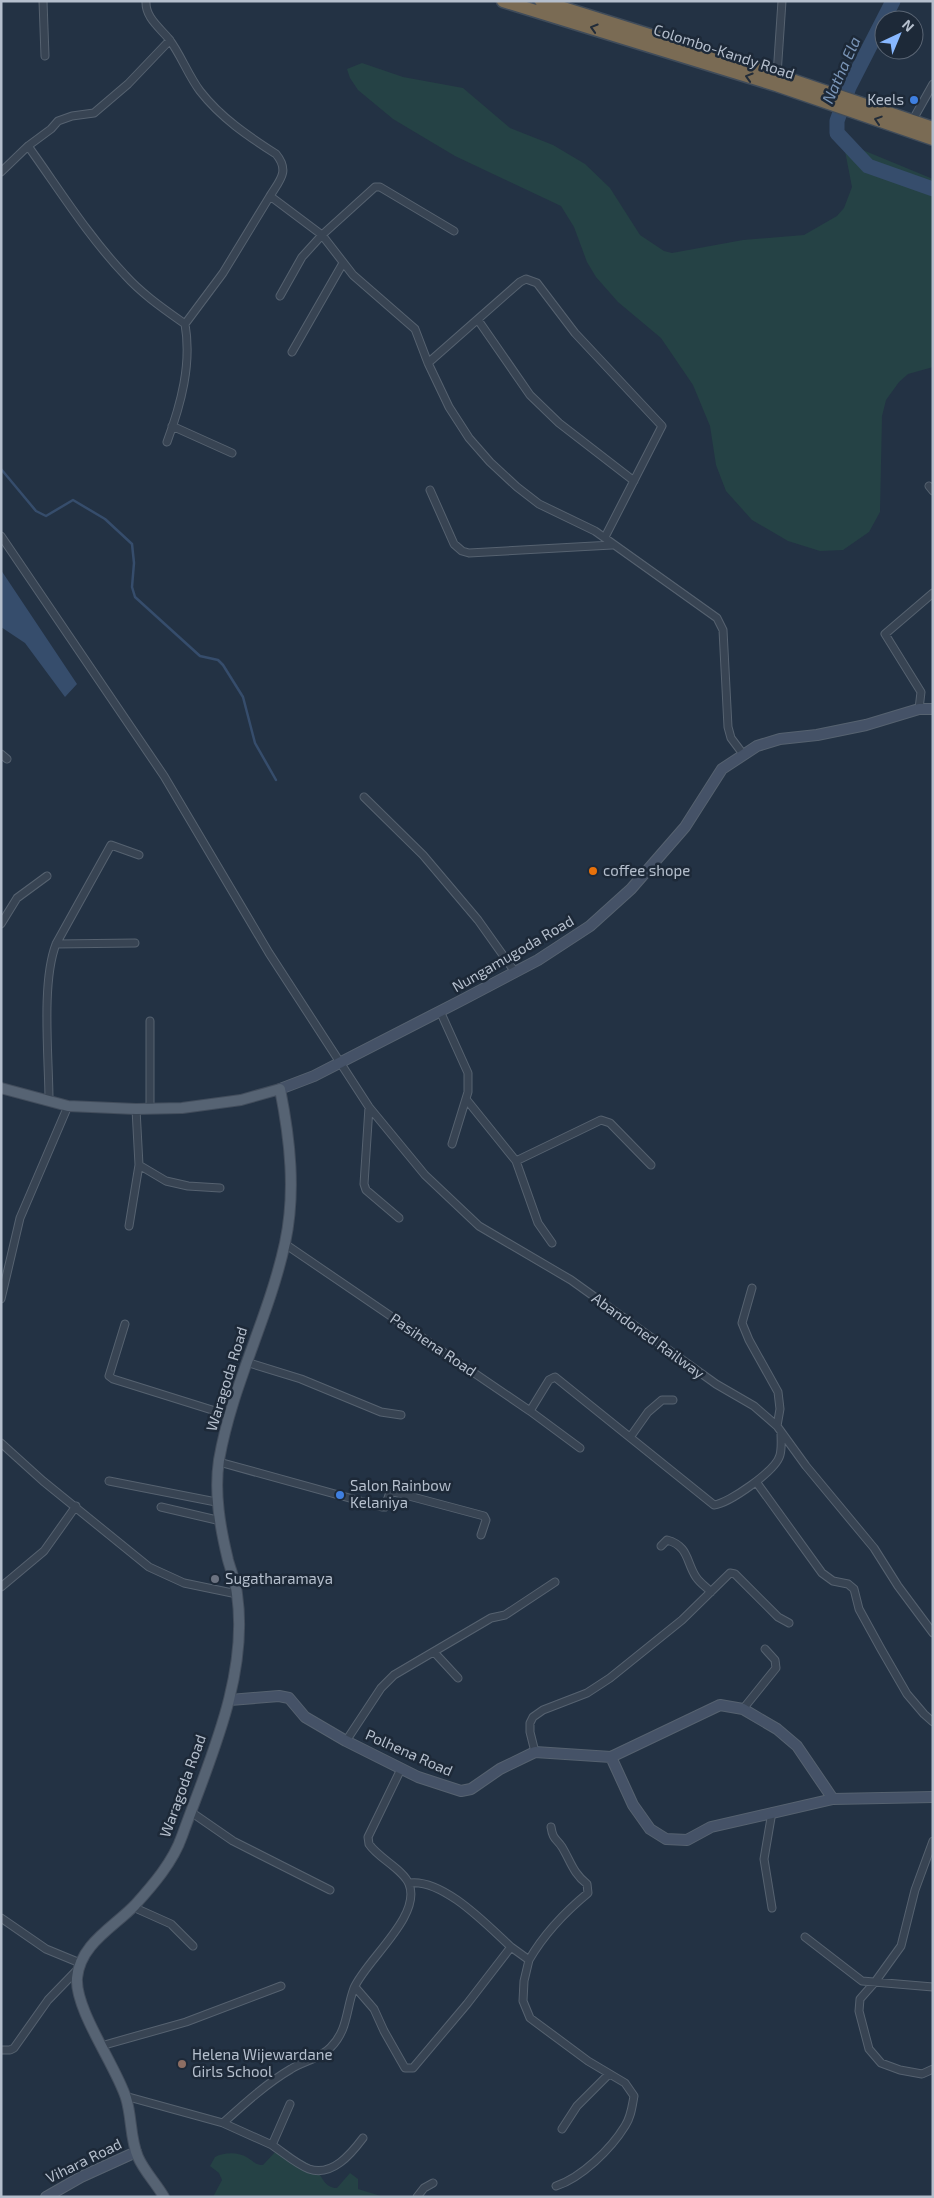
<svg xmlns="http://www.w3.org/2000/svg" width="934" height="2198" font-family="'Exo 2',sans-serif">
<style>
.green{fill:#254245}
.water{fill:#364d6c}
.lines{fill:none;stroke-linecap:round;stroke-linejoin:round}
.stream{stroke:#364d6c;stroke-width:2.5}
.river{stroke:#364d6c;stroke-width:15}
.street-casing{stroke:#566270;stroke-width:9}
.secondary-casing{stroke:#566270;stroke-width:12}
.primary-casing{stroke:#424d5c;stroke-width:12}
.highway-casing{stroke:#404c5a;stroke-width:15}
.street{stroke:#384453;stroke-width:7}
.secondary{stroke:#455267;stroke-width:10}
.primary{stroke:#566373;stroke-width:10}
.highway{stroke:#7a6b54;stroke-width:12}
.oneway{stroke:#222c39}
.shop-dot{fill:#3f7fe0;stroke:#1d2938;stroke-width:2}
.food-dot{fill:#e8710a;stroke:#1d2938;stroke-width:2}
.worship-dot{fill:#6b7280;stroke:#1d2938;stroke-width:2}
.education-dot{fill:#8d6e63;stroke:#1d2938;stroke-width:2}
.labels{text-anchor:middle;stroke-width:5;stroke-linejoin:round;paint-order:stroke}
.street-label{font-size:15px;fill:#b5bfcd;stroke:#1d2938}
.poi-label{font-size:15px;fill:#b5bfcd;stroke:#1d2938;text-anchor:start}
.water-label{font-size:16px;font-style:italic;fill:#7a95b7;stroke:#1d2938}
</style>
<rect width="100%" height="100%" fill="#233244"/>
<path class="green" d="M362,63L403,77L463,88L510,128L553,145L585,164L610,188L640,235L664,251L672,253L743,240L804,235L837,216L844,208L852,187L845,151L853,146L933,179V367L908,374L899,382L886,400L882,416L880,512L869,532L843,550L820,551L788,541L752,520L726,491L716,465L710,426L693,385L661,338L618,302L596,277L587,262L574,227L561,206L455,156L393,119L358,90L350,78L347,69Z
M278,2149C288,2154 311,2163 317,2171C323,2178 325,2188 337,2188L350,2173L358,2179V2189L384,2197H213L222,2180L219,2173L210,2166L215,2157C225,2152 239,2152 248,2158C253,2161 256,2165 263,2165Z"/>
<path class="water" d="M1,570L77,684L65,697L25,643L1,627Z"/>
<g class="lines">
<path class="stream" d="M1,469L36,511L46,516L73,500L105,519L132,544L134,563L132,587L135,597L200,656L218,660L223,665L243,697L255,743L276,780"/>
<path class="river" d="M893,1L849,87L837,121V133L868,166L933,189"/>
<g class="street-casing">
<path id="street" d="M43,1L45,56
M146,1C145,17 159,27 169,39C181,55 188,75 200,91C221,118 248,136 276,154C290,171 280,180 270,196L322,235L353,275L415,329L428,363L449,407L469,438L490,462L517,487L539,504L595,531L717,618L723,630L728,727L731,738L743,754
M777,75L782,1
M911,123L933,84
M28,146C59,189 88,236 125,275C142,294 164,309 185,324C192,364 181,404 167,442
M1,172L28,146L51,129L58,121L72,116L94,113L128,84L170,40
M280,296L302,257L322,235L375,187H380L454,231
M478,320L530,395L559,423L634,481
M185,324L223,273L270,196
M292,352L343,263
M428,363L520,282L526,279L537,283L575,333L662,426L605,537
M172,426L232,453
M929,486L933,491
M430,490L454,544L462,551L469,553L612,545
M1,536L164,776L269,953L369,1107L425,1175L479,1226L571,1280L716,1384L754,1406L777,1426L806,1466L874,1548L898,1586L933,1633
M919,709L921,692L885,634L933,593
M1,754L7,759
M364,797L423,855L478,920L515,972
M1,924L17,898L47,876
M56,944L135,943
M440,1011L468,1073V1092L452,1144
M466,1099L516,1161L601,1120L610,1123L651,1165
M49,1101C49,1058 41,983 56,944L111,845L139,855
M369,1107L364,1184L366,1190L399,1218
M150,1109V1021
M516,1161L538,1223L552,1243
M139,1165L166,1181L188,1186L220,1188
M129,1226L139,1165L136,1109
M285,1244L530,1411L580,1448
M752,1288L742,1323L749,1340L778,1392L780,1409L777,1426
M1,1299L20,1218L68,1106
M125,1324L109,1376L113,1379L228,1415
M246,1362L301,1379L381,1412L401,1415
M530,1411L549,1380L555,1377L714,1505C729,1503 776,1471 780,1455C782,1448 781,1439 781,1432
M631,1436L648,1412L662,1400H673
M1,1443L43,1481L149,1567L184,1583L237,1594
M219,1462L382,1507H385L389,1495L394,1492L484,1516L486,1520L481,1535
M109,1481L216,1502
M757,1483L822,1573L833,1581L848,1584L854,1589L859,1609L881,1649L907,1694L924,1714L933,1722
M161,1507L221,1521
M661,1546L667,1540C689,1546 686,1562 696,1577C700,1583 706,1587 711,1592
M1,1587L44,1551L76,1506
M434,1652L458,1678
M743,1709L776,1668L775,1660L765,1649
M346,1741L381,1688L394,1675L491,1618L505,1615L555,1582
M535,1752L530,1732V1723L533,1717L543,1710L587,1693L610,1678L682,1620L730,1573L735,1574L778,1617L789,1623
M191,1812L233,1841L330,1890
M772,1812L764,1859L772,1908
M933,1841L915,1890L901,1946L875,1982L860,1999L859,2011L869,2049L881,2063L900,2070L922,2074L933,2069
M133,1907L171,1924L193,1946
M1,1918L46,1949L80,1963
M805,1937L862,1981L933,1987
M511,1947L529,1960L524,1981L523,2001L530,2018L588,2061L625,2083L634,2096C632,2107 631,2117 625,2126C611,2149 581,2178 556,2186
M529,1960C544,1934 565,1912 588,1893L587,1884C573,1873 571,1862 562,1847C556,1838 553,1840 551,1827
M355,1987L374,2009L384,2031L405,2068H413L467,2004L511,1947C487,1925 443,1878 409,1883
M101,2046L186,2022L281,1986
M1,2050H10L14,2048L48,2000L78,1969
M125,2096L223,2123L272,2145L290,2104
M223,2123C244,2104 267,2083 291,2069C304,2061 321,2058 331,2047C348,2030 346,2009 354,1988C366,1960 422,1916 409,1884C403,1869 378,1858 369,1844L368,1837L401,1769
M562,2129L577,2106L609,2074
M272,2145C284,2153 296,2164 309,2169C332,2177 351,2154 363,2138
M417,2197L424,2188L433,2183"/>
</g>
<g class="secondary-casing">
<path id="secondary" d="M280,1089L314,1076L464,999L538,960L590,926L631,889L685,827L722,769L757,746L780,739L817,735L866,725L919,709H933
M230,1700L279,1696L289,1698L305,1717L346,1741L418,1777L461,1791L471,1789L500,1769L535,1752L611,1757L720,1705L743,1709L777,1729L797,1746L833,1799
M611,1757L633,1805L650,1829L666,1839L687,1840L711,1827L833,1799L933,1797
M46,2197L81,2177L136,2152"/>
</g>
<g class="primary-casing">
<path id="primary" d="M1,1088L68,1106L136,1109L182,1108L241,1100L280,1089C290,1139 296,1192 285,1243C269,1317 232,1385 219,1460C214,1493 220,1527 228,1560C231,1571 236,1583 237,1594C249,1676 209,1761 182,1836C173,1862 153,1885 135,1905C114,1927 80,1944 77,1978C75,2010 116,2066 126,2098C132,2117 130,2139 138,2157C144,2171 156,2183 164,2197"/>
</g>
<g class="highway-casing">
<path id="highway" d="M503,1L776,85L933,139
M541,1L777,75L933,128"/>
</g>
<use href="#street" class="street"/>
<use href="#secondary" class="secondary"/>
<use href="#primary" class="primary"/>
<use href="#highway" class="highway"/>
</g>
<defs><path id="oneway-chevron" d="M-2-3.5L2.5 0L-2 3.5" fill="none" stroke-width="1.6" stroke-linecap="round" stroke-linejoin="round" transform="scale(1.25)"/></defs>
<g class="oneway">
<use href="#oneway-chevron" transform="translate(594 28) rotate(-163)"/>
<use href="#oneway-chevron" transform="translate(749 77) rotate(-163)"/>
<use href="#oneway-chevron" transform="translate(878 120) rotate(-162)"/>
</g>
<g class="shop-dot">
<circle cx="914" cy="100" r="5"/>
<circle cx="340" cy="1495" r="5"/>
</g>
<circle class="food-dot" cx="593" cy="871" r="5"/>
<circle class="worship-dot" cx="215" cy="1579" r="5"/>
<circle class="education-dot" cx="182" cy="2064" r="5"/>
<g class="labels">
<g class="street-label">
<text transform="translate(724 52) rotate(18)" y="5">Colombo-Kandy Road</text>
<text transform="translate(513 954) rotate(-30)" y="5">Nungamugoda Road</text>
<text transform="translate(648 1336) rotate(36)" y="5">Abandoned Railway</text>
<text transform="translate(433 1345) rotate(34)" y="5">Pasihena Road</text>
<text transform="translate(227 1379) rotate(-73)" y="5">Waragoda Road</text>
<text transform="translate(409 1753) rotate(24)" y="5">Polhena Road</text>
<text transform="translate(183 1786) rotate(-70)" y="5">Waragoda Road</text>
<text transform="translate(84 2161) rotate(-26)" y="5">Vihara Road</text>
</g>
<g class="poi-label">
<text x="904" y="105" text-anchor="end">Keels</text>
<text x="603" y="876">coffee shope</text>
<text x="350" y="1491">Salon Rainbow<tspan x="350" dy="17">Kelaniya</tspan></text>
<text x="225" y="1584">Sugatharamaya</text>
<text x="192" y="2060">Helena Wijewardane<tspan x="192" dy="17">Girls School</tspan></text>
</g>
<g class="water-label">
<text transform="translate(841 70) rotate(-66)" y="6">Natha Ela</text>
</g>
</g>
<rect width="934" height="2198" fill="none" stroke="#b5bfcd" stroke-width="5"/>
<g transform="translate(899 35) rotate(44)"><circle r="24" fill="#1d2938" stroke="#5a6574"/>
<path d="M0-4L9 19L0 12L-9 19Z" fill="#88b8ff"/>
<text y="-8" font-size="14" font-weight="bold" text-anchor="middle" fill="#b5bfcd">N</text>
</g>
</svg>
